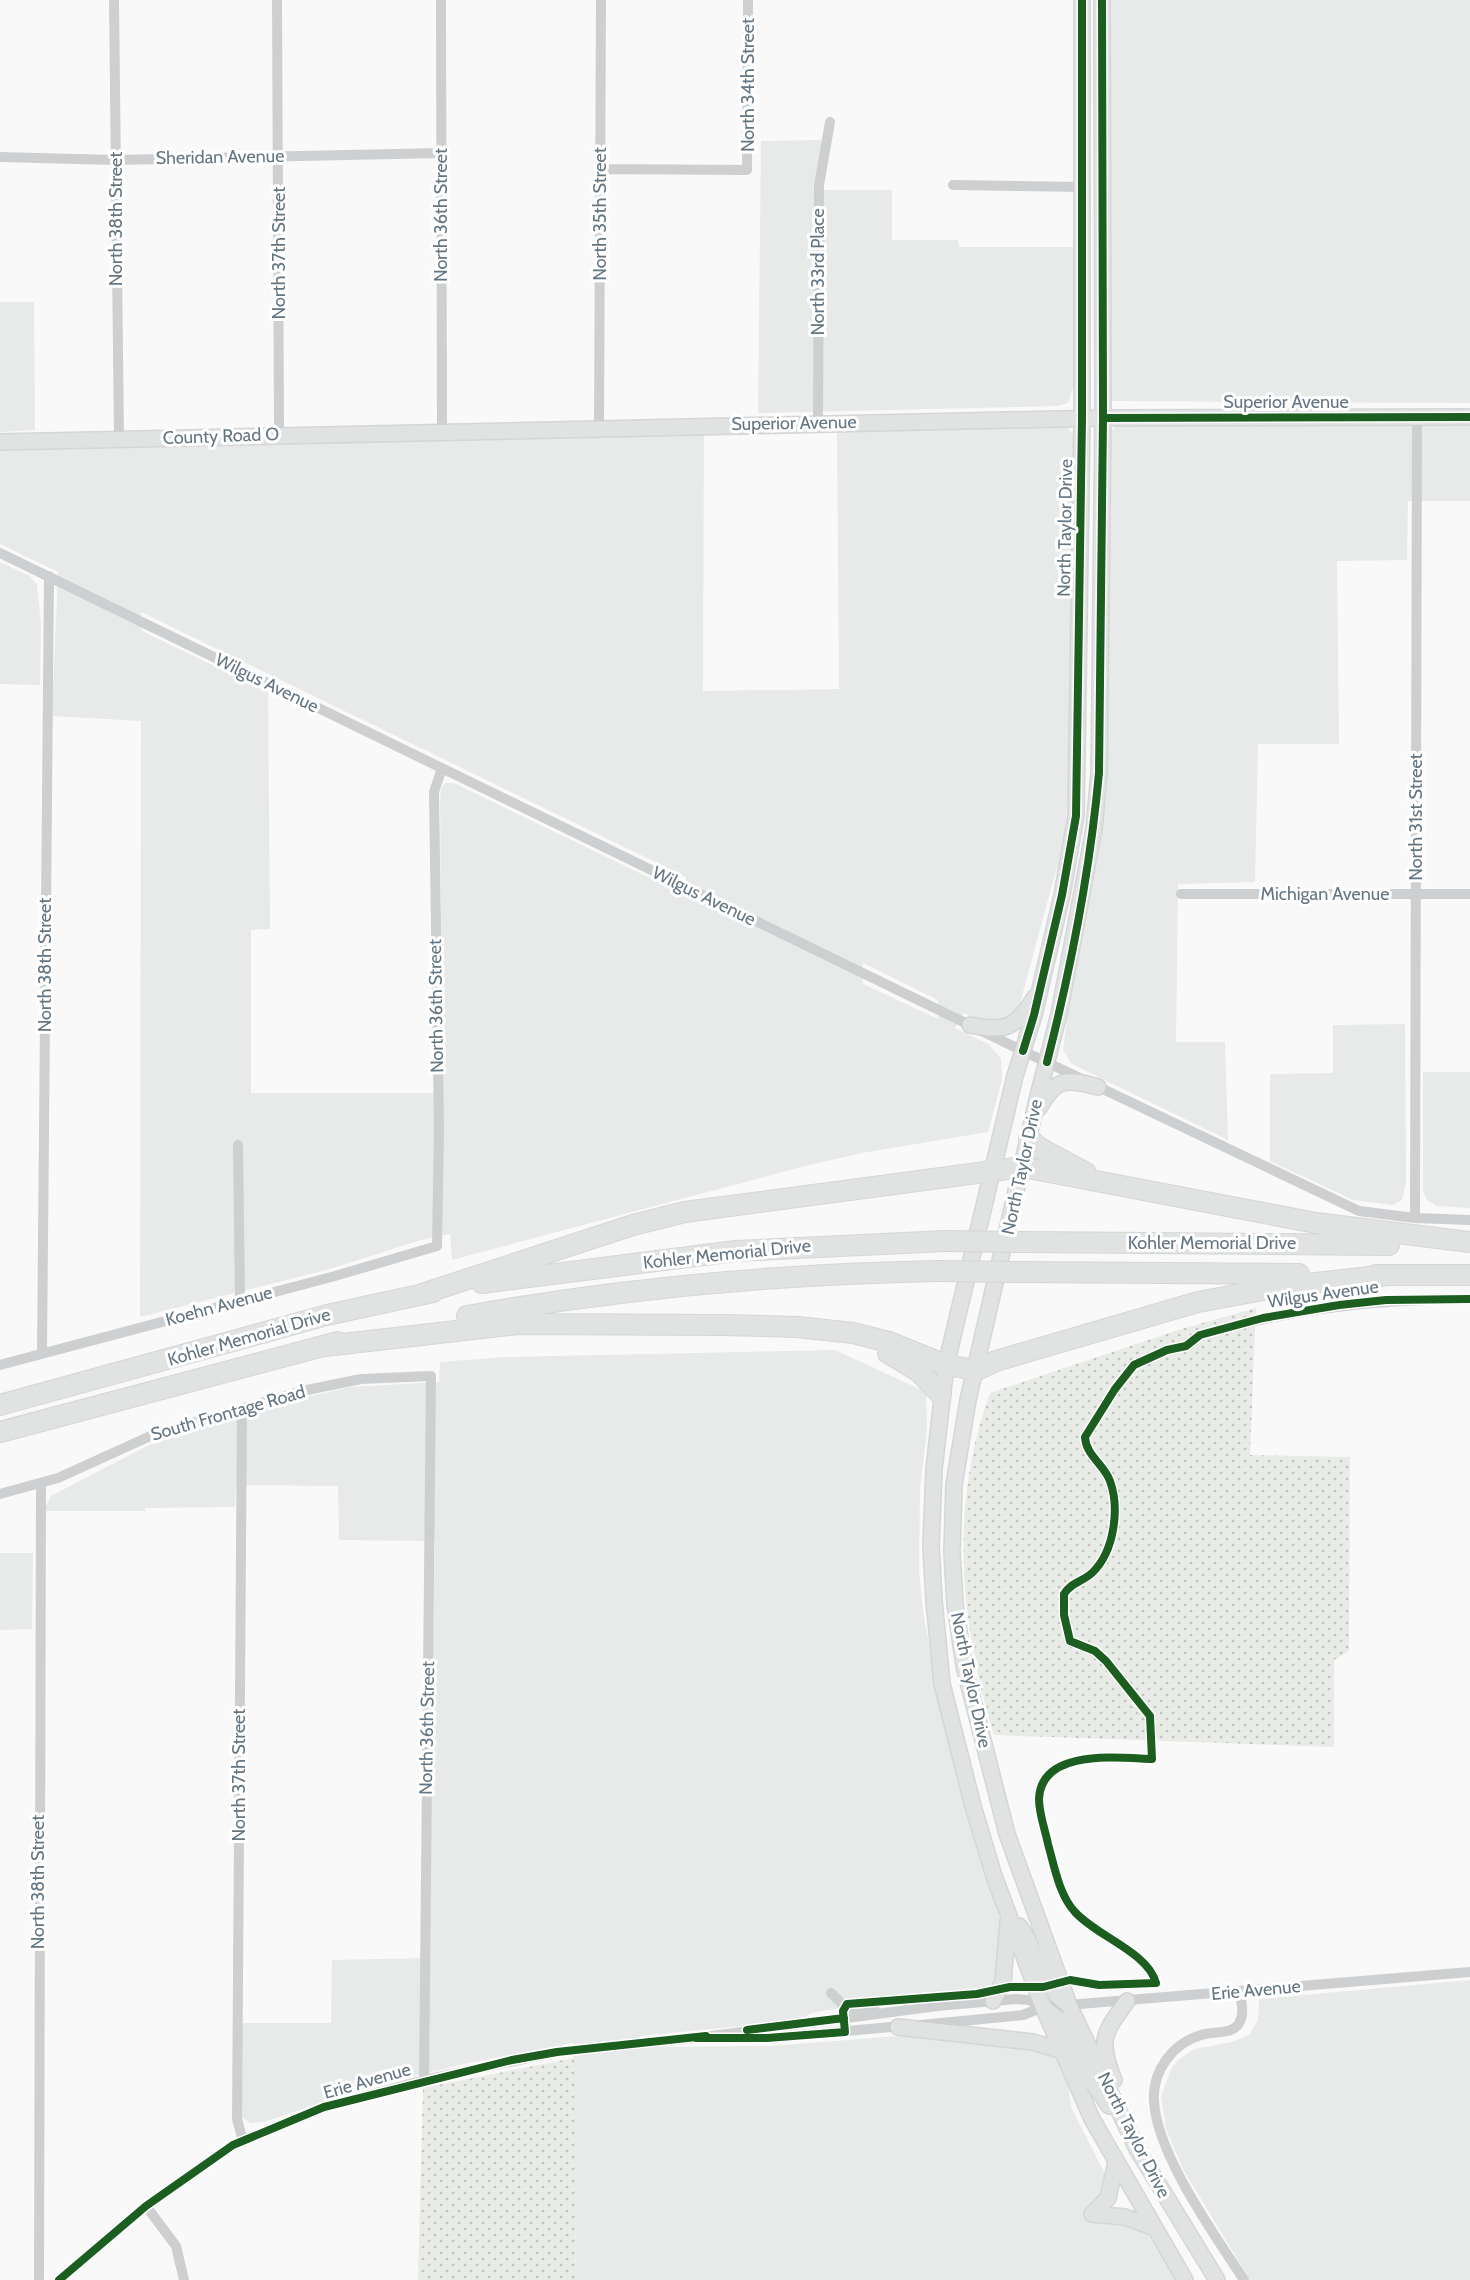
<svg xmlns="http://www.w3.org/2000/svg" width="1470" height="2280" font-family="Cabin,sans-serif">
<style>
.built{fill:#e8e9e9;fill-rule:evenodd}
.grass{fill:url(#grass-dots)}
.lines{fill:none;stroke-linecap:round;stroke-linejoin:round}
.secondary-casing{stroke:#d5d6d7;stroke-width:18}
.highway-casing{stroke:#d5d6d6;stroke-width:22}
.street{stroke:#cecfd0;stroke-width:10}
.secondary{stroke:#e1e2e2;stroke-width:15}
.highway{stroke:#e1e2e2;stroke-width:20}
.highway-bridge-casing{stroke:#d5d6d6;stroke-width:22;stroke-linecap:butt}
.highway-bridge{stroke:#e1e2e2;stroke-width:20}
.cycleway-casing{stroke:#fff;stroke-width:11}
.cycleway{stroke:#1b5e20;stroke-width:8}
.labels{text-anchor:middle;stroke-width:6;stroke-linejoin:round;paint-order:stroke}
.street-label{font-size:18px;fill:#657683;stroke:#fff}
</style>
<defs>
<pattern id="grass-dots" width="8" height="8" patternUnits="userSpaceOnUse" patternTransform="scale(1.5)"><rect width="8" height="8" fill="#e8ebe6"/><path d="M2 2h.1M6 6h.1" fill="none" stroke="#c0c3c0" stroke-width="1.8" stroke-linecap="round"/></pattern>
</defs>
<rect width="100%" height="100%" fill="#f9f9f9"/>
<path class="built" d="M1109,0H1470V403L1110,401Z
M822,140L813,190H892V240H958L959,247H1073V388L1068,403L1057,406L758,413L761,141Z
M0,302H34L35,430L0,432Z
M1470,424V501H1408L1407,560L1337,561L1339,744H1258L1255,882L1178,884L1176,1042H1225L1228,1140L1080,1068L1071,1063L1063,1050L1074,959L1097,861L1106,788L1109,434L1117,425Z
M1066,425L1073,434V448L1072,749L1064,841L1019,1007L1012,1019L987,1024L964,1013L955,1028L988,1044L1001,1058L1002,1080L988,1132L862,1153L805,1166L452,1260L450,1234L421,1240L330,1269L140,1317L141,721L52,716L58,572L0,544V451L704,434L703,691L839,689L837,430ZM141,612L686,877L685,895L454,783H445L441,789L440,800L443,1093H251V930L270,929L268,692L142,631ZM863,963L938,1000V1019L863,984Z
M0,562L30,576L37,585L41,623L40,685L0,684Z
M1405,1024L1406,1183L1402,1200L1393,1205L1353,1200L1270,1161V1074L1333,1073V1025Z
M1423,1072H1470V1208L1437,1206L1427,1200L1423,1192Z
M835,1350L926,1392L927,1429L920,1489L919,1570L923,1611L944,1727L1001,1922L999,1979L984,1998L857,2005L811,2013L801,2020L640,2036V2047L772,2046L923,2034L1012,2044L1053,2054L1067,2077L1071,2107L1105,2174L1102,2199L1113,2220L1143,2228L1176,2280H576L573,2043L464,2064L358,2090L264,2122L251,2123L242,2118L240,2023H331L332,1960L428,1958L435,1541L339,1540L338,1486L236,1485L235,1507L145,1508V1511H43L51,1496L147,1446L261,1407L351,1387L439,1382L440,1362L505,1357Z
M0,1553H33L32,1629L0,1630Z
M1470,1980V2280H1250L1184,2171L1166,2129L1161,2097L1171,2069L1178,2060L1194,2049L1232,2042L1249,2035L1258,2020L1259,1999Z"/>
<path class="grass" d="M1256,1308L1250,1455L1350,1457L1349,1651L1334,1660V1747L994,1735C960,1624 949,1504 990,1393L1178,1330Z
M574,2058L576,2280H418L423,2088Z"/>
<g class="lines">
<g class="secondary-casing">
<path id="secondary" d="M1082,0V419L1076,816L1062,895L1034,1015L1015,1076L946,1365L934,1469L931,1546L934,1600L942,1684L973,1806L994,1876L1043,2007L1092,2119L1185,2280
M1102,0L1103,418L1099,773L1094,829L1059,1014L1037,1100L968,1400L954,1485L952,1552L955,1604L964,1666L1007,1834L1069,2005L1137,2149L1217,2280
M0,442L1103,418L1470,417
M970,1025C1005,1032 1015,1029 1035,997
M1039,1108C1056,1078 1066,1078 1098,1087
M1019,1926C1039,1952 1041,1987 1069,2005
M993,2001L1003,1982L1008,1921
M1044,2008L1063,2023L1092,2081L1109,2106
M898,2027L1033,2042L1062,2051
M1114,2080C1098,2040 1103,2034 1127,2001
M1092,2214L1125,2217L1155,2228
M1092,2214L1108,2198L1116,2162"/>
</g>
<g class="highway-casing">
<path id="highway" d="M1029,1138L1038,1147L1086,1173
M1023,1242L1389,1245
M1017,1272L1299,1274
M1376,1275H1470
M482,1283L736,1251L945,1241
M422,1294L633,1225L685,1212L1023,1167L1316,1223L1470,1242
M467,1316C623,1288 780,1274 938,1271
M325,1346L518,1324L723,1325L797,1327L853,1333L889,1342L946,1365L977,1370L996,1361L1198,1302L1279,1287L1388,1275
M888,1353L918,1371L941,1395
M0,1405L327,1315L433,1292
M0,1432L338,1342"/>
</g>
<path class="street" d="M114,0L119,439
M277,0L279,434
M441,0L442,431
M0,157L116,160L441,153
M600,169L747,170L748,0
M953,185L1081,187
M818,423L819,185L830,122
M599,428L601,0
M0,553L1023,1051L1359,1211L1415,1218L1470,1220
M1181,894H1470
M238,1145L240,1300
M1415,1218L1417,417
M1186,1346L1200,1335C1289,1309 1377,1299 1470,1299
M42,1353L49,576
M0,1365L335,1276L437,1246L439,1129L434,792L442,768
M242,1408L237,2119L243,2141
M0,1494L58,1478L157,1433L302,1391L361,1379L431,1376L424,2080
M1240,1992C1241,2002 1245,2014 1239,2023C1233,2035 1213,2031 1201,2035C1173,2043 1152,2071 1154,2101C1157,2155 1214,2234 1244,2280
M831,1993L845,2007L874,2008
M921,2025L1023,2015L1043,2007L1470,1972
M727,2038H767L903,2026
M146,2206L176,2246L184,2280
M39,2280L41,1483
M59,2280L146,2206L233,2145L324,2107L424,2080L557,2052L696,2038L937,2006L1016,1999L1029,2000L1043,2007"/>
<use href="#secondary" class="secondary"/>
<use href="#highway" class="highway"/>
<g class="highway-bridge-casing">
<path id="highway-bridge" d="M945,1241L1023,1242
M938,1271L1017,1272"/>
</g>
<use href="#highway-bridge" class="highway-bridge"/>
<g class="cycleway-casing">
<path id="cycleway" d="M1103,418L1470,417
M1023,1051L1034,1015L1062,895L1076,816L1082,419V0
M1047,1062C1071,968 1090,870 1099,773L1103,418L1102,0
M747,2030L844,2018
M696,2038H767L845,2032L843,2011L847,2004L977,1994L1010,1987H1043L1070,1980L1099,1985L1156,1983C1148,1952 1096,1936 1075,1912C1059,1895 1054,1865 1048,1844C1045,1829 1039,1814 1039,1799C1041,1748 1119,1758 1152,1759L1150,1716L1106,1661L1095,1651L1070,1641L1064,1615V1594C1071,1582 1083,1582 1093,1572C1114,1551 1120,1509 1110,1481C1104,1464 1086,1456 1085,1437L1115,1389L1134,1365L1167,1350L1186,1346L1200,1335L1263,1318L1339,1305L1386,1300L1470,1299
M59,2280L146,2206L233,2145L324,2107L512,2060L557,2052L706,2036"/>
</g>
<use href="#cycleway" class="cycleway"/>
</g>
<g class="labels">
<g class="street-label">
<text transform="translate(748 85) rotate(-90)" y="6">North 34th Street</text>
<text transform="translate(220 157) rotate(-1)" y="6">Sheridan Avenue</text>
<text transform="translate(600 214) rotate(-90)" y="6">North 35th Street</text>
<text transform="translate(441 215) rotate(-90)" y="6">North 36th Street</text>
<text transform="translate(116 219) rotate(-90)" y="6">North 38th Street</text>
<text transform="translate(279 253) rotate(-90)" y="6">North 37th Street</text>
<text transform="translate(818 272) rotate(-90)" y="6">North 33rd Place</text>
<text x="1286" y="408">Superior Avenue</text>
<text transform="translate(794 423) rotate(-1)" y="6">Superior Avenue</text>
<text transform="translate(221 436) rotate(-2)" y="6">County Road O</text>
<text transform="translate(1065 528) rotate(-89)" y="6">North Taylor Drive</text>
<text transform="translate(267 683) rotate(26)" y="6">Wilgus Avenue</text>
<text transform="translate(1416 817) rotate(-90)" y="6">North 31st Street</text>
<text x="1325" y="900">Michigan Avenue</text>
<text transform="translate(704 896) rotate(26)" y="6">Wilgus Avenue</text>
<text transform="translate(45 965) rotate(-90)" y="6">North 38th Street</text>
<text transform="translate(436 1006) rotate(-91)" y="6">North 36th Street</text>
<text transform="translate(1022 1167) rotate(-78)" y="6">North Taylor Drive</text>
<text x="1212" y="1249">Kohler Memorial Drive</text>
<text transform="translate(727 1254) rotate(-6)" y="6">Kohler Memorial Drive</text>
<text transform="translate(1323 1294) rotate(-8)" y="6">Wilgus Avenue</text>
<text transform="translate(219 1306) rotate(-15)" y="6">Koehn Avenue</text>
<text transform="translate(249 1337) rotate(-16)" y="6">Kohler Memorial Drive</text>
<text transform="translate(228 1413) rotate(-16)" y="6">South Frontage Road</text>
<text transform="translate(971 1680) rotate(78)" y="6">North Taylor Drive</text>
<text transform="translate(427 1728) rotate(-89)" y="6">North 36th Street</text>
<text transform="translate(239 1775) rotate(-90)" y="6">North 37th Street</text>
<text transform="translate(38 1882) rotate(-90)" y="6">North 38th Street</text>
<text transform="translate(1256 1990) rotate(-5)" y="6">Erie Avenue</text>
<text transform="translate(367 2081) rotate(-16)" y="6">Erie Avenue</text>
<text transform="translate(1134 2135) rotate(63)" y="6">North Taylor Drive</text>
</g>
</g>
</svg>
